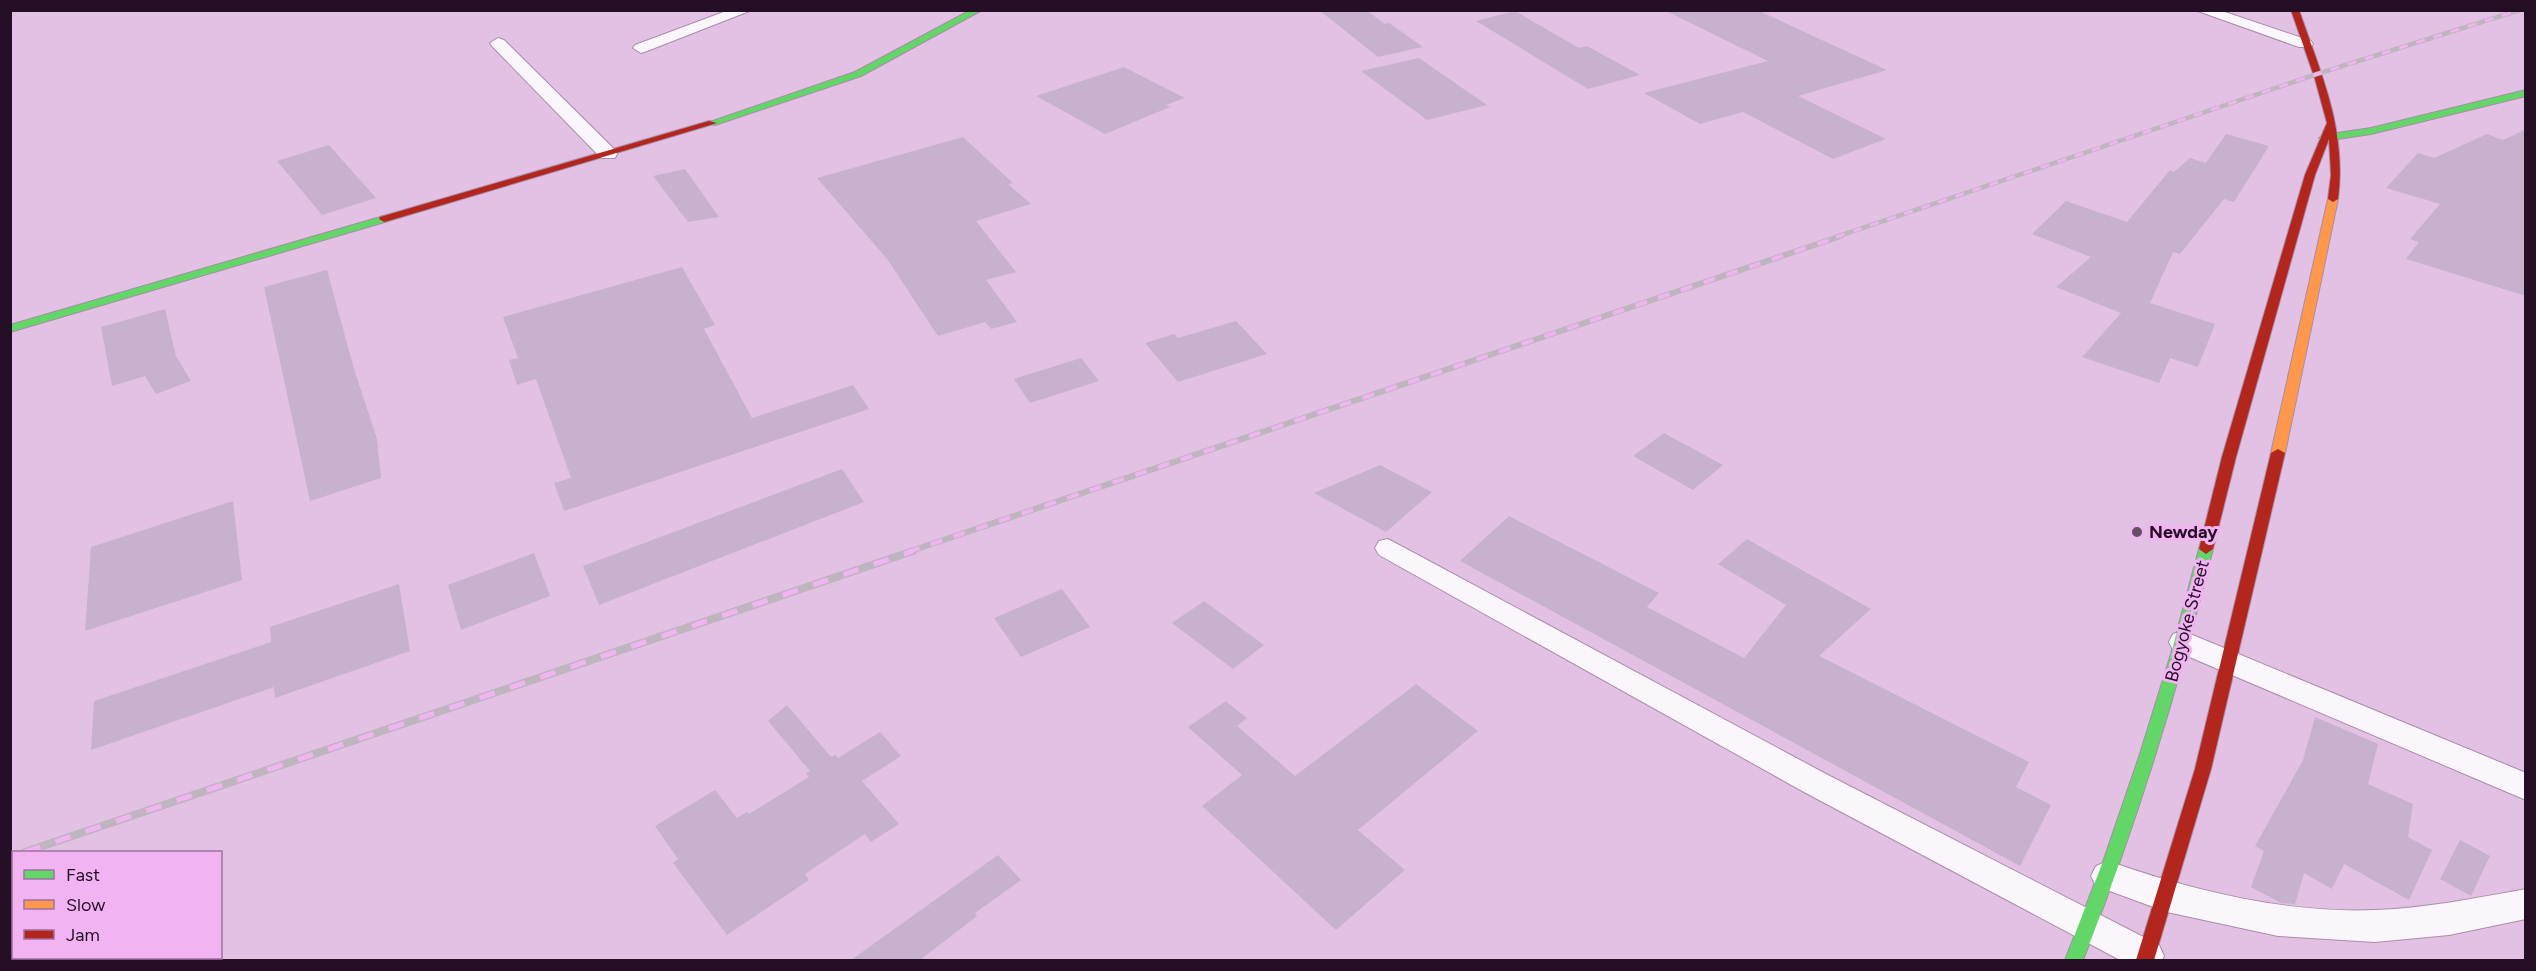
<svg xmlns="http://www.w3.org/2000/svg" width="2536" height="971" font-family="Figtree,sans-serif">
<style>
.building{fill:#c8b1cf}
.lines{fill:none;stroke-linecap:round;stroke-linejoin:round}
.street-casing{stroke:#a88ea8;stroke-width:2}
.fast-casing{stroke:#a88ea8;stroke-width:2}
.slow-casing{stroke:#a88ea8;stroke-width:2}
.jam-casing{stroke:#a88ea8;stroke-width:2}
.street{fill:#fbf6fb;fill-rule:evenodd}
.fast{fill:#63d668;fill-rule:evenodd}
.slow{fill:#ff974d;fill-rule:evenodd}
.jam{fill:#b3261e;fill-rule:evenodd}
.rail-far2-casing{stroke:#beb5bf;stroke-width:4.5}
.rail-far1-casing{stroke:#beb5bf;stroke-width:6}
.rail-casing{stroke:#beb5bf;stroke-width:8}
.rail-far2{stroke:#f1b3f2;stroke-width:3;stroke-dasharray:9;stroke-linecap:butt}
.rail-far1{stroke:#f1b3f2;stroke-width:4;stroke-dasharray:12;stroke-linecap:butt}
.rail{stroke:#f1b3f2;stroke-width:5;stroke-dasharray:16;stroke-linecap:butt}
.poi-dot{fill:#684d68;stroke:#f1b3f2;stroke-width:2}
.labels{text-anchor:middle;stroke-width:6;stroke-linejoin:round;paint-order:stroke}
.poi-label{font-size:18px;font-weight:bold;fill:#250f26;stroke:#f1b3f2;text-anchor:start}
.street-label{font-size:18px;fill:#250f26;stroke:#f1b3f2}
</style>
<rect width="100%" height="100%" fill="#e3c1e4"/>
<path class="building" d="M1319,10H1366L1385,24L1389,23L1423,47L1378,57Z
M1664,10H1757L1887,70L1798,96L1886,139L1833,159L1743,112L1700,124L1644,93L1768,61Z
M1515,11L1579,48L1587,46L1640,75L1588,89L1476,21Z
M1419,58L1487,105L1427,120L1361,71Z
M1124,67L1185,98L1166,105L1170,107L1105,134L1036,96Z
M2526,129V296L2406,259L2419,242L2410,239L2440,204L2386,188L2418,153L2434,158L2487,134L2503,140Z
M2226,134L2269,146L2234,202L2224,199L2180,254L2173,252L2150,303L2215,324L2198,367L2170,358L2159,383L2082,357L2121,313L2056,287L2091,257L2032,234L2066,201L2127,222L2170,170L2174,172L2190,158L2206,163Z
M963,137L1013,183L1008,184L1031,204L976,221L1016,272L986,280L1017,322L991,329L985,322L938,336L887,259L817,178Z
M329,145L376,198L322,215L277,161Z
M685,169L719,217L688,222L653,176Z
M682,267L715,325L704,329L752,418L853,385L869,409L564,511L554,483L571,478L536,379L517,385L509,360L518,358L503,317Z
M327,270L354,369L377,439L381,478L310,501L264,287Z
M165,309L176,356L191,381L156,394L145,376L112,386L101,327Z
M1236,321L1267,354L1178,382L1145,343L1174,334L1178,338Z
M1081,358L1099,381L1030,403L1014,379Z
M1664,433L1723,465L1693,490L1633,456Z
M1380,465L1432,492L1386,532L1314,493Z
M842,469L864,502L599,605L583,566Z
M233,501L242,580L85,631L91,547Z
M1509,516L1659,593L1647,607L1744,658L1786,605L1718,564L1747,539L1871,609L1819,656L2029,762L2016,787L2051,805L2020,866L1460,561Z
M534,553L550,596L461,630L448,585Z
M399,584L410,651L275,698L274,687L91,750L94,701L271,642L270,627Z
M1062,589L1090,627L1021,657L994,618Z
M1204,601L1264,645L1233,669L1172,623Z
M1416,684L1478,731L1358,830L1405,870L1336,930L1202,806L1242,775L1188,727L1226,701L1247,718L1237,726L1295,776Z
M787,705L831,757L836,755L838,758L880,732L901,756L862,781L899,824L871,842L865,834L805,874L809,880L727,935L673,863L678,859L655,826L715,790L737,818L747,812L749,814L809,777L806,773L810,771L768,721Z
M2315,717L2378,744L2368,784L2413,804L2408,837L2432,850L2409,900L2344,864L2332,889L2304,873L2295,904L2281,903L2251,887L2264,851L2255,846L2303,760Z
M2460,840L2490,856L2471,896L2440,879Z
M998,855L1021,880L975,913L977,916L920,960H851Z"/>
<g class="lines">
<g class="street-casing">
<path id="street" d="M729,10H752L647,51L641,53L633,48L635,45Z
M2195,10H2219L2311,41L2313,44L2311,47H2299Z
M498,38L504,40L615,150L617,154L615,158H601L492,46L490,43Z
M1388,539L1826,774L2159,945L2164,956L2162,960H2120L1804,792L1379,555L1375,548L1379,541Z
M2183,631L2526,773V800L2173,650L2169,642L2173,634Z
M2108,861C2190,890 2288,914 2376,910C2427,908 2476,898 2526,889V919L2449,935L2375,942L2278,936L2167,912L2096,886L2091,876L2096,866Z"/>
</g>
<g class="fast-casing">
<path id="fast" d="M971,10H982L861,76L715,125L707,123L855,72Z
M2526,90V96L2371,134L2324,141L2319,138L2324,135L2371,128Z
M384,216L389,219L388,221L10,332V325Z
M2206,544L2213,549C2178,689 2136,826 2083,960H2065L2104,859L2139,757L2171,654L2199,549Z"/>
</g>
<g class="slow-casing">
<path id="slow" d="M2333,196L2338,199L2285,453L2278,457L2271,453L2328,199Z"/>
</g>
<g class="jam-casing">
<path id="jam" d="M2291,10H2299C2321,74 2347,130 2338,199L2333,202L2328,199L2331,175L2329,139L2315,175L2236,457L2213,549L2206,554L2199,549L2222,457L2305,175L2327,123L2315,79Z
M709,121L717,123L388,221L384,222L379,219L380,217Z
M2278,449L2285,453L2211,769L2154,960H2136L2195,769L2271,453Z"/>
</g>
<use href="#street" class="street"/>
<use href="#fast" class="fast"/>
<use href="#slow" class="slow"/>
<use href="#jam" class="jam"/>
<g class="rail-far2-casing">
<path id="rail-far2" d="M1836,237L2317,74L2520,10"/>
</g>
<g class="rail-far1-casing">
<path id="rail-far1" d="M908,552L1841,236"/>
</g>
<g class="rail-casing">
<path id="rail" d="M25,852L913,551
M10,857L14,856"/>
</g>
<use href="#rail-far2" class="rail-far2"/>
<use href="#rail-far1" class="rail-far1"/>
<use href="#rail" class="rail"/>
</g>
<circle class="poi-dot" cx="2137" cy="532" r="6"/>
<g class="labels">
<g class="poi-label">
<text x="2149" y="538">Newday</text>
</g>
<g class="street-label">
<text transform="translate(2187 621) rotate(-75)" y="6">Bogyoke Street</text>
</g>
</g>
<rect width="2536" height="971" fill="none" stroke="#250f26" stroke-width="24"/>
<rect x="12" y="851" width="210" height="108" fill="#f1b3f2" stroke="#9f71a0" stroke-width="1.5"/>
<rect x="24" y="870" width="30" height="9" fill="#63d668" stroke="#9f71a0" stroke-width="1.5"/>
<text x="66" y="881" font-size="18" fill="#250f26">Fast</text>
<rect x="24" y="900" width="30" height="9" fill="#ff974d" stroke="#9f71a0" stroke-width="1.5"/>
<text x="66" y="911" font-size="18" fill="#250f26">Slow</text>
<rect x="24" y="930" width="30" height="9" fill="#b3261e" stroke="#9f71a0" stroke-width="1.5"/>
<text x="66" y="941" font-size="18" fill="#250f26">Jam</text>
</svg>
